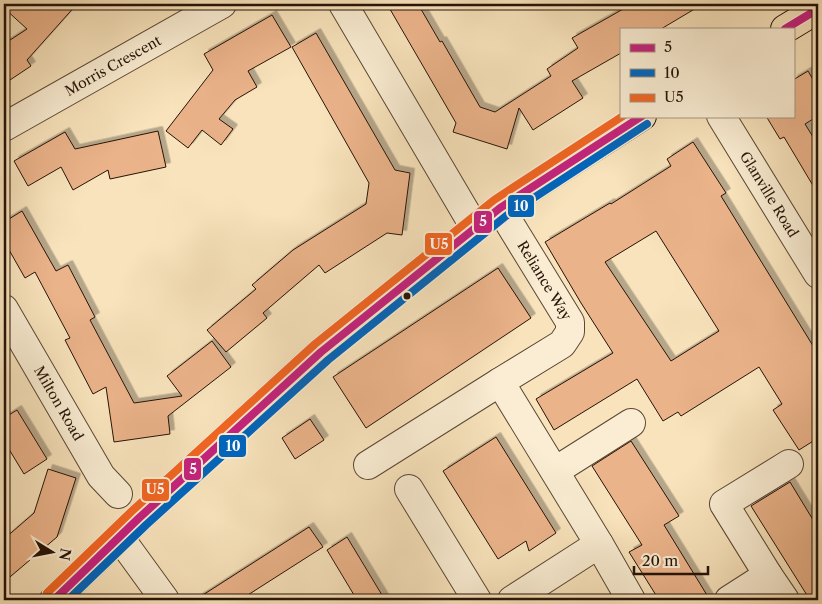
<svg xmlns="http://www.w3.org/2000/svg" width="822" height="604" font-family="'Libre Caslon Text',serif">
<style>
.building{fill:#ebb38a;stroke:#251307;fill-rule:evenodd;filter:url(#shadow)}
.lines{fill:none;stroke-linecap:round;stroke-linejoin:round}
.minor-casing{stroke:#5a4734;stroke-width:30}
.major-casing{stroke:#251307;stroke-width:30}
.minor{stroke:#faedd3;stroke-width:28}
.major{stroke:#f8e3bc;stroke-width:28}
.bus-1-casing{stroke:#faedd3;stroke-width:11}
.bus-2-casing{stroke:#faedd3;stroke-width:11}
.bus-3-casing{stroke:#faedd3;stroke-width:11}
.bus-1{stroke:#c4227d;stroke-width:8}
.bus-2{stroke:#0065bd;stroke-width:8}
.bus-3{stroke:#f26522;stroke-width:8}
.bus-dot{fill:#251307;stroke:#faedd3;stroke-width:2}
.labels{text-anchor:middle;stroke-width:4;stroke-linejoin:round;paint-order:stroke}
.street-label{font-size:14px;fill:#251307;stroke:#faedd3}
.line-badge{stroke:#faedd3;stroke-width:2}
.badge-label{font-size:14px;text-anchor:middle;font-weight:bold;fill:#fff}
</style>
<defs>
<filter id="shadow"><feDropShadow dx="4.5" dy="-4.5" stdDeviation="0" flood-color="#0004"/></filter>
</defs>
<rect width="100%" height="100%" fill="#f8e3bc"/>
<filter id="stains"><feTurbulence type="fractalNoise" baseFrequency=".004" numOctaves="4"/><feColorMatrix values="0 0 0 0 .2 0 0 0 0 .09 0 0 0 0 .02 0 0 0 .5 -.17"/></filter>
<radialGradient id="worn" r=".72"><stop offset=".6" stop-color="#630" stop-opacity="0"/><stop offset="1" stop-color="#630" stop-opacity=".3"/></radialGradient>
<path class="building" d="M4,4H77L27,60L31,66L4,84V44L27,29L4,8Z
M387,4H418L440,42L442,41L480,107L495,112L551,76L547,69L578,48L572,38L632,4H703L661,29H621V53L572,81L583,98L533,130L519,108L507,149L453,132L456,123Z
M272,15L291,47L248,71L257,87L235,100L219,119L233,129L221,145L202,130L188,148L166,131L213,70L204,54Z
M316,33L395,170L410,173L402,235L387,233L325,273L319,265L263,313L267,318L226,352L207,330L256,289L252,285L293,250L366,204L369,183L292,47Z
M808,71L818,88V116L805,124L818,145V194L784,137L780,139L766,116H793V80Z
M158,131L166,167L110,179L108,170L73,190L61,167L28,186L14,161L65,132L75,149Z
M693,142L726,193L721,196L818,354V438L799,450L773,410L782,404L759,367L681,416L678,412L663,421L637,379L554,430L536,399L613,353L581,303L545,242L610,203L611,204L671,166L667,159ZM656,231L719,331L671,361L605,262Z
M22,211L56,271L68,265L95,317L90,320L134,403L182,396L167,376L212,341L231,367L168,416L170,434L114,442L106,387L93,394L65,340L70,338L35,272L25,278L4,241V222Z
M498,268L531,318L366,428L333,377Z
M17,410L47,459L24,474L4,441V418Z
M310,419L324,440L295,459L282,438Z
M496,437L556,533L529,551L526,541L498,559L443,471Z
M631,441L679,516L664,525L710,600H659L629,552L642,545L592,466Z
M48,469L76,478L57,537L4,582V539L34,513Z
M790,482L818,528V600H810L751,506Z
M309,527L323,547L240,600H195Z
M347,537L385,600H357L327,550Z"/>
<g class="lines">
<g class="minor-casing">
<g id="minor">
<path d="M343,4L475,228"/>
<path id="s1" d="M721,116L818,274"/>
<path id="s2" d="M4,127L222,4"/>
<path id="s3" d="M500,208L570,322V332L562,344L500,382L599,544L631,600"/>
<path id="s4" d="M4,309L101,476L118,494"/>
<path d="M368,465L500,382"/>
<path d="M555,471L631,423"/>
<path d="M409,489L477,600"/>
<path d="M120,538L165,600"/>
<path d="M768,575L785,600"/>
<path d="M512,600L599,544"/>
<path d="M729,600L768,575L724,504L789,464"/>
</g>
</g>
<g class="major-casing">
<path id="major" d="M785,29L818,9
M54,600L139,518L321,352L500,208L642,116"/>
</g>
<use href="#minor" class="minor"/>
<use href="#major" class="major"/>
<g class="bus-1-casing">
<path id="bus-1" d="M785,29L818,9
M54,600L139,518L321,352L500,208L642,116"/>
</g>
<g class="bus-2-casing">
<path id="bus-2" d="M68,600L146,525L328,360L506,216L647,124"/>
</g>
<g class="bus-3-casing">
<path id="bus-3" d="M47,593L132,511L315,344L494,200L623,116"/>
</g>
<use href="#bus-1" class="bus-1"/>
<use href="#bus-2" class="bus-2"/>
<use href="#bus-3" class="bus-3"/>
</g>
<circle class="bus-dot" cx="407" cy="296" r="4.5"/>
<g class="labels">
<g class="street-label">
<text dy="5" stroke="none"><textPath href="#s2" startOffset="125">Morris Crescent</textPath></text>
<text dy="5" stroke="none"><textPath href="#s1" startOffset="92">Glanville Road</textPath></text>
<text dy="5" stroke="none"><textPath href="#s3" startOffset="85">Reliance Way</textPath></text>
<text dy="5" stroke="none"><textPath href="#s4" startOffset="109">Milton Road</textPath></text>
</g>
</g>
<g class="line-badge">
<rect x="507" y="194" width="28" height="24" rx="5" fill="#0065bd"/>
<rect x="473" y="210" width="20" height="24" rx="5" fill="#c4227d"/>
<rect x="424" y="232" width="29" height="24" rx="5" fill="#f26522"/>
<rect x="218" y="434" width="29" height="24" rx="5" fill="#0065bd"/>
<rect x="183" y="457" width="19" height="24" rx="5" fill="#c4227d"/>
<rect x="141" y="478" width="29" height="24" rx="5" fill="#f26522"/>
</g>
<g class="badge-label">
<text x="521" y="211">10</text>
<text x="483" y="226">5</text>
<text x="439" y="249">U5</text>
<text x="233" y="451">10</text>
<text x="193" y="474">5</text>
<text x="155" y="494">U5</text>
</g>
<rect width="822" height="604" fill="none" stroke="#f8e3bc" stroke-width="20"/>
<rect x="5" y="5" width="812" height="594" fill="none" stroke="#251307" stroke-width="2.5"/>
<rect x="10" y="10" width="802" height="584" fill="none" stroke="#251307"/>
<rect x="620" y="28" width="175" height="90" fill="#faedd3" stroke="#a59681"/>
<rect x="630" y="44" width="25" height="8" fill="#c4227d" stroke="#a59681"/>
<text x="664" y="52" font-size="15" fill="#251307">5</text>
<rect x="630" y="69" width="25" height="8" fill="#0065bd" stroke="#a59681"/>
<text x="664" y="78" font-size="15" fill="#251307">10</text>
<rect x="630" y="94" width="25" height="8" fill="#f26522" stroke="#a59681"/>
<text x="664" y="102" font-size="15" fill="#251307">U5</text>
<g transform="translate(52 552) rotate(100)" stroke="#faedd3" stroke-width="4" paint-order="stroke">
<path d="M0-4L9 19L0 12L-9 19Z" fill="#251307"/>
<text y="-8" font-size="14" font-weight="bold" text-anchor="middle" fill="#251307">N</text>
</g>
<path d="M634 566v8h74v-8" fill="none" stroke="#251307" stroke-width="2.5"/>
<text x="642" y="566" font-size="15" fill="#251307" stroke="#faedd3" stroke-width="4" paint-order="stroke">20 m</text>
<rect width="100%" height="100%" filter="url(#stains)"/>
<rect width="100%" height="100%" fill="url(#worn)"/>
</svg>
